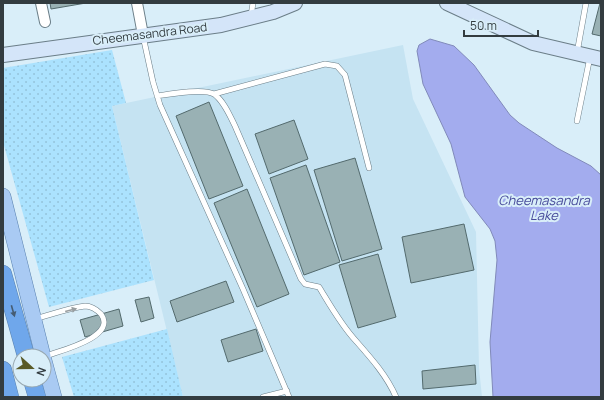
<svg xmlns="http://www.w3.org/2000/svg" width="604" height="400" font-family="Manrope,sans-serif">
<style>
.built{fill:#c5e3f2}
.grass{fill:url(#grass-dots)}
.water{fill:#a3acee;stroke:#818aba}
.building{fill:#99b1b4;stroke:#536a6d}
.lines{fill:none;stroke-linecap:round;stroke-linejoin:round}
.lane-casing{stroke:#6b7e88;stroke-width:6}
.street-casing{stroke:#6b7e88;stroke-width:12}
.secondary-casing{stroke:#6b7e88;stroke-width:16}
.primary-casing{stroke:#5a82af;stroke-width:16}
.highway-casing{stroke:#5a82af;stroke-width:18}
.lane{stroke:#fff;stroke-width:5}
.street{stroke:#fff;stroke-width:10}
.secondary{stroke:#d4e5f9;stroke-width:14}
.primary{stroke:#a9caf3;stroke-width:15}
.highway{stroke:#6fa7eb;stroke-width:17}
.oneway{fill:#999ea0}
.oneway2{fill:#455c73}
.labels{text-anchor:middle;stroke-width:4;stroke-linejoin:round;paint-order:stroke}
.street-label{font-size:12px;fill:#333c40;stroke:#d9eef9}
.water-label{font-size:13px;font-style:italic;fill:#484c9b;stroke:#d9eef9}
</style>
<defs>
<pattern id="grass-dots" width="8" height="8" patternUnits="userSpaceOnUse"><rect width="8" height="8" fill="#abe2fe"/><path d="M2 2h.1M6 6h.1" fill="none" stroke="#94c3db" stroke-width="1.8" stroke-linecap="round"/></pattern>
</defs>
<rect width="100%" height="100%" fill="#d9eef9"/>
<path class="built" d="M403,45L413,99L476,232L479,368L482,397H183L112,106Z"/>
<path class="grass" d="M112,50L126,103L112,106L154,280L49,307L3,142V68Z
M167,329L183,397H74L62,357Z"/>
<path class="water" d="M430,39L454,46L474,65L510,115L519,123L557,148L591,166L601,175V397H493L490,342L497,260L495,241L490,229L465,197L451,144L423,84L417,51L419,45Z"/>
<path class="building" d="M50,3H86L51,9Z
M600,3H601V36L592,34Z
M209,102L243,186L209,199L176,116Z
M294,120L308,159L269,174L255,134Z
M355,158L382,249L342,261L314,170Z
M306,165L340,262L304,275L270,178Z
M247,189L289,294L257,307L214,203Z
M464,224L474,270L411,283L402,237Z
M378,254L396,317L358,328L339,265Z
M226,281L234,302L177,322L170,301Z
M149,297L154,318L141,322L135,300Z
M119,309L123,326L85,337L80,320Z
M256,329L263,351L228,362L221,340Z
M475,365L476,384L423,389L422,371Z"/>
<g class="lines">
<g class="lane-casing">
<path id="lane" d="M251,16L253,3
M143,36L153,82L160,105L243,289L289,397
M577,53L586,3
M214,94L325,64L337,66L345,75L369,168
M157,96C170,94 203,88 214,94C224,101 230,116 235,126L301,279L305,284L319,287C330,305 341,325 356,341C371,358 387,376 396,397
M577,121L590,57
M34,319C51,315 68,308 85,306C91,306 97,310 101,314C118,337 59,351 46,356
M263,397L287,391"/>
</g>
<g class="street-casing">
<path id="street" d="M41,3L45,22
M137,3L143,35"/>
</g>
<g class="secondary-casing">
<path id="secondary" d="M447,3L533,43L601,59
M3,55L221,25L273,12L295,3"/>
</g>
<g class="primary-casing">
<path id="primary" d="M3,196L43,356
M44,360L54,397"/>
</g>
<g class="highway-casing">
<path id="highway" d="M3,274L26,356
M3,370L10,397
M32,380L37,397"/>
</g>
<use href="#lane" class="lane"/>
<use href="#street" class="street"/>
<use href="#secondary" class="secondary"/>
<use href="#primary" class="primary"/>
<use href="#highway" class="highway"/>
</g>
<defs><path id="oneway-solid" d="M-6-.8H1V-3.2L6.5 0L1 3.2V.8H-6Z"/></defs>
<use class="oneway" href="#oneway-solid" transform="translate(71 310) rotate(-14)"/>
<use class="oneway2" href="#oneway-solid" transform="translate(13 311) rotate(74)"/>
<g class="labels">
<g class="street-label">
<text transform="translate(150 34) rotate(-7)" y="4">Cheemasandra Road</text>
</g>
<g class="water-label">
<text x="544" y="205">Cheemasandra<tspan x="544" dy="15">Lake</tspan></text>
</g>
</g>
<rect width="604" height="400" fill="none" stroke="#333c40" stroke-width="8"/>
<g transform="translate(32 368) rotate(111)"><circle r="19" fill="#d9eef9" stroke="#97a7af"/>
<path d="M0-3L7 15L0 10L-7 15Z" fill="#595a27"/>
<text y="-6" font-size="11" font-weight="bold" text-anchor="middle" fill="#333c40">N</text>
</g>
<path d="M464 30v6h74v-6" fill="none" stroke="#333c40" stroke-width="2"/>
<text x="470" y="30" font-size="12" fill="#333c40" stroke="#d9eef9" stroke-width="3" paint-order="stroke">50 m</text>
</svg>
